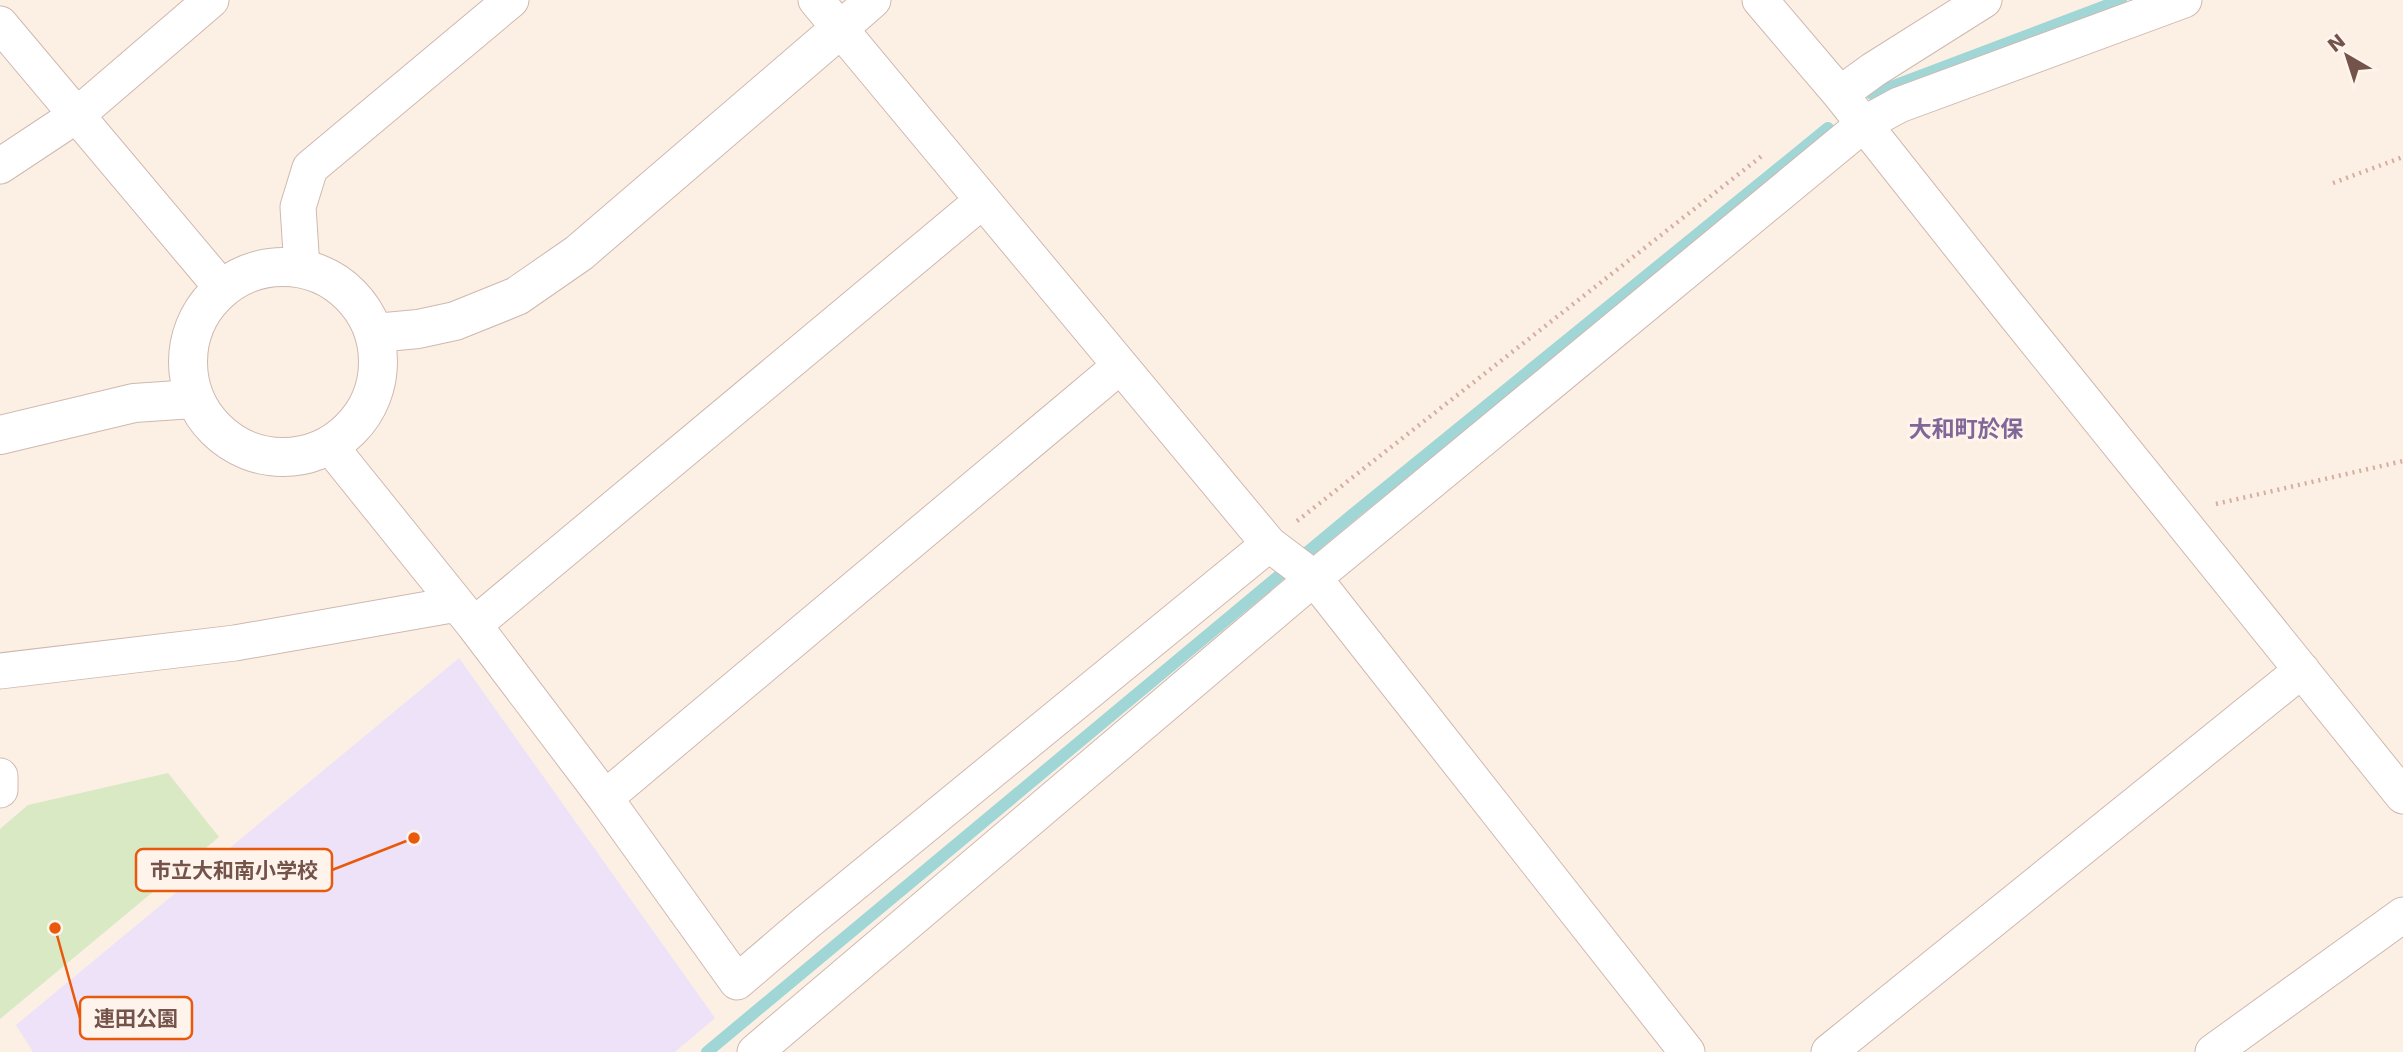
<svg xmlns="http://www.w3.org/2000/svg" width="2403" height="1052" font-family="'DejaVu Sans','Noto Sans JP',sans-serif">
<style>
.education{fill:#ede2f8}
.green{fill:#d9e9c4}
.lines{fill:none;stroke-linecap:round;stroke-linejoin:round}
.stream{stroke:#a1d6d6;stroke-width:12}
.minor-casing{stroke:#cfb8af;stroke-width:37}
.tertiary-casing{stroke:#cfb8af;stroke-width:40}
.path{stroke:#d5ada1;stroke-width:4.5;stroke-dasharray:2 5;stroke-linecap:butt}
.minor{stroke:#fff;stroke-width:35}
.tertiary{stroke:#fff;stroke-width:38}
.labels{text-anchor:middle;stroke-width:6;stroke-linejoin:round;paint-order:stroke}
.quarter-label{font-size:23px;font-weight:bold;fill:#806798;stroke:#fff4ec}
.leader{fill:none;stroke:#e8590c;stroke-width:2.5}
.callout-dot{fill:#e8590c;stroke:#fff4ec;stroke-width:2.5}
.callout{fill:#fff4ec;stroke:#e8590c;stroke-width:2.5}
.callout-label{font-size:21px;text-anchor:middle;font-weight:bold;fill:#74534b}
</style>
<rect width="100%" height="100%" fill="#fcf0e5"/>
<path class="education" d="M459,658L715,1018L675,1052H33L16,1025Z"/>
<path class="green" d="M168,773L219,837L0,1019V829L28,805Z"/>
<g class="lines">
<path class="stream" d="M1872,94L2121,0
M707,1052L1358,510L1828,128"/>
<g class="minor-casing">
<path id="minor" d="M816,0L1269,544L1314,578L1687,1052
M1760,0L1840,94L2008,306L2403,796
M0,24L222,288
M841,28L873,0
M1840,94L1873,70L1984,0
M0,166L77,115L211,0
M302,268L298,207L310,168L511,0
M330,446L474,625L605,798L737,982L806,923L1269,544
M474,625L982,201
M0,671L235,643L457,604
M0,776V790
M605,798L1120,366
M755,1052L1314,578L1864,124L1899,105L2184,0
M1829,1052L2302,670
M2213,1052L2403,915"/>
</g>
<g class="tertiary-casing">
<path id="tertiary" d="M188 362a95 95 0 1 1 190 0a95 95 0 1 1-190 0Z
M375,333L418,329L455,321L517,296L579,253L841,28
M0,435L134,403L193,399"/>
</g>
<path class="path" d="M2333,183L2403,157
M2216,504L2403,461
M1297,521L1763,155"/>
<use href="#minor" class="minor"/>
<use href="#tertiary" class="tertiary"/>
</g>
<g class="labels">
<g class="quarter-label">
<text x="1966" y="437">大和町於保</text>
</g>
</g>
<path class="leader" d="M414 838L332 870M55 928L80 1018"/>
<g class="callout-dot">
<circle cx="414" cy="838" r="7"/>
<circle cx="55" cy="928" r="7"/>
</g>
<g class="callout">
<rect x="136" y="849" width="196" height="42" rx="7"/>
<rect x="80" y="997" width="112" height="42" rx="7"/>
</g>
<g class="callout-label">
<text x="234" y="878">市立大和南小学校</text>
<text x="136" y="1026">連田公園</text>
</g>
<g transform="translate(2347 56) rotate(321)" stroke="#fff4ec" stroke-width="5" paint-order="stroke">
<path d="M0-5L12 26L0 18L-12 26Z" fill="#74534b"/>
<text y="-10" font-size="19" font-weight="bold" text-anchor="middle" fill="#74534b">N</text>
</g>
</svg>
